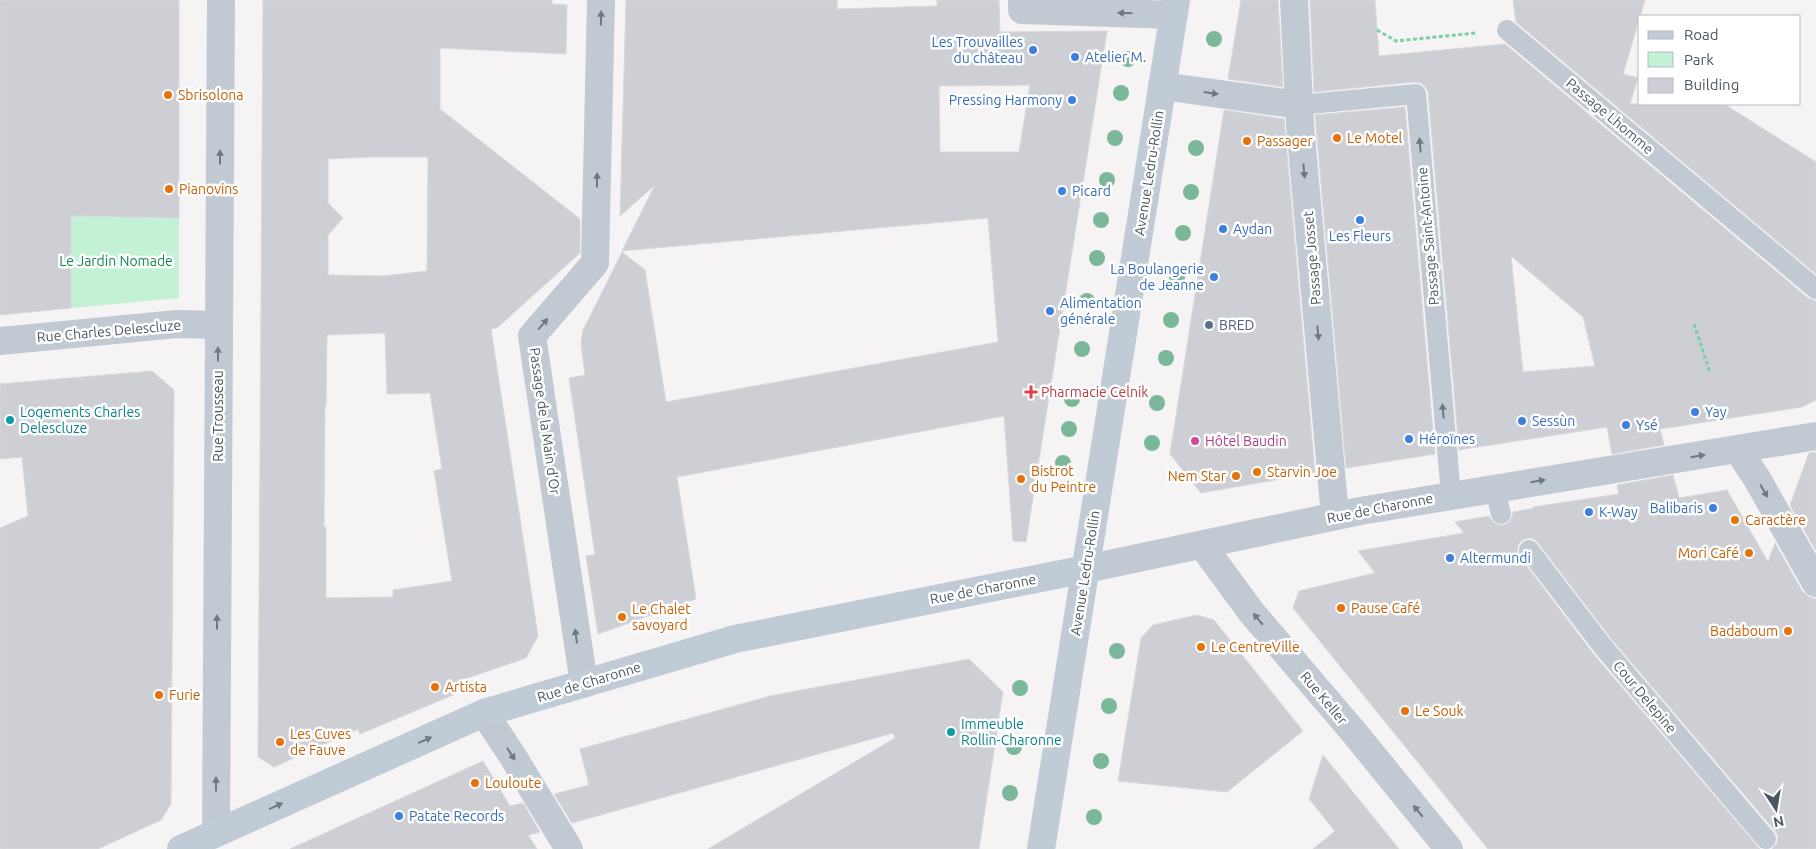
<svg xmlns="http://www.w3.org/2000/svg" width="1816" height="849" font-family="Ubuntu,sans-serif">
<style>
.green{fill:#c3f1d5}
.building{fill:#cdcfd5;stroke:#d7d9de;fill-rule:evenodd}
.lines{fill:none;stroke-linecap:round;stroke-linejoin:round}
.path{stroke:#7ad0a6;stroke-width:3;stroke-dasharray:4 2.5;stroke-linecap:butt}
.lane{stroke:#c1cad2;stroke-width:20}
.street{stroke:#c1cad2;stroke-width:28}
.secondary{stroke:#c1cbd6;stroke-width:28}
.tree{fill:#7bb799}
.oneway{fill:#6e7983}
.oneway2{fill:#6e7984}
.shop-dot{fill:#3f7fe0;stroke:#fff;stroke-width:2}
.food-dot{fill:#e8710a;stroke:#fff;stroke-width:2}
.service-dot{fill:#5c6f8a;stroke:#fff;stroke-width:2}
.health-dot{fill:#e0444e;stroke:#fff;stroke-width:2}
.culture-dot{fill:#0f9aa8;stroke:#fff;stroke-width:2}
.hotel-dot{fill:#d1479c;stroke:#fff;stroke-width:2}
.labels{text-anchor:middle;stroke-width:5;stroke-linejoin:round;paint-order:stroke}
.shop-label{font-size:14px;fill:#366cbe;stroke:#fff;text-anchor:start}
.food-label{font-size:14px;fill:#c56008;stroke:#fff;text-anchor:start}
.street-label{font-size:14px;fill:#4a5661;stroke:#fff}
.park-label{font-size:14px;fill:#17864f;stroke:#fff}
.service-label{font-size:14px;fill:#4e5e75;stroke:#fff;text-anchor:start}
.health-label{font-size:14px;fill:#be3a42;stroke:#fff;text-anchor:start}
.culture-label{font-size:14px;fill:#0d838f;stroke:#fff;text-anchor:start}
.hotel-label{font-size:14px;fill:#b23c85;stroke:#fff;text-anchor:start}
</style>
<rect width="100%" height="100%" fill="#f5f3f3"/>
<path class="green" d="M71,216L179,218V298L71,308Z"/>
<path class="building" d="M0,0H179V218L71,216V308L0,315Z
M263,0H552V4L567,5L566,54L440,48V109L580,219V253L497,328L491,329L538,636L526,658L456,682L460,692L360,734L358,729L274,767L258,757ZM370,157H428L427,271L384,276L328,275V235L343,218L328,203V159ZM385,333L387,394L430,393L442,469L434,471L452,581L393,590V597L326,598V527H324L325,406H326L327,335Z
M626,0H837V9L937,6V0H999L1000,32L1107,31L1026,542L1013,541L1004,416L677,477L696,599L598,634L586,556L595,555L569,378L585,375L581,343L583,330L622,252L645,270L666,402L998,342L988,218L622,251L655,185L620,216ZM1030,85L1019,152H940L939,86Z
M1241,0H1278L1283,87L1228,79Z
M1310,0H1375L1379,56L1505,44L1808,298L1816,301V400L1802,407L1660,429L1664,445L1612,454L1607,427L1459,450L1428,92L1426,88L1421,83L1415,82L1314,92ZM1511,256L1583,317L1595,366L1523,372Z
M1513,0H1645L1623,74L1638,78L1630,104H1724L1816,162V274L1516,22Z
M1405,107L1435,454L1346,468L1315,115Z
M1224,110L1284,119L1315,473L1201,493L1170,454Z
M152,371L174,390L171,804L161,820L98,849H0V528L28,516L22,457L0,459V384Z
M1816,452V551L1790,505L1809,453Z
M1673,475L1679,498L1727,490L1768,562L1775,543L1802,591L1809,597L1816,599V849H1772L1777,843L1778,836L1775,831L1613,641L1538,543L1534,539L1528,538L1522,540L1518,545L1517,551L1520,557L1595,656L1760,849H1488L1293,608L1299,591L1375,573L1358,551L1464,533L1455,522L1489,516L1493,522L1498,525H1504L1509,522L1512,517L1513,512L1534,508L1533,507L1619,494L1617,485Z
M1197,615L1214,620L1303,731L1227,792L1118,781L1141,638L1153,625Z
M969,659L1003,692L979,849H708L895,738L893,733L572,823L554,794L589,785L580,749L770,696Z
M1323,755L1336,771L1399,849H1313L1335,831L1309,799Z
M483,761L510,806L523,803L540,832L528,835L537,849H290Z"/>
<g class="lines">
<path class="path" d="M1377,30L1396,41L1476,33
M1694,324L1710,373"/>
<path class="lane" d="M1507,30L1816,289
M1299,105L1416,94L1451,495
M1495,488L1501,514
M1529,550L1604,648L1766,839"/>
<path class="street" d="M1022,0V10L1174,15
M1294,0L1300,125L1335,516
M1162,86L1299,105
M0,341L177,324L218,325
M1738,450L1756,477L1816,583
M1202,545L1252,613L1352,730L1449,849
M1086,569L1360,511L1816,436
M584,684L532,336L595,263L601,0
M484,713L512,755L569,849
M216,833L221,0"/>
<path class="secondary" d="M181,849L484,713L735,639L1086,569
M1041,849L1176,0"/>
</g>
<g class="tree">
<circle cx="1214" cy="39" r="8"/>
<circle cx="1128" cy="59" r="8"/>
<circle cx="1121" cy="93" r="8"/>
<circle cx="1115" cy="138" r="8"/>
<circle cx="1196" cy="148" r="8"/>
<circle cx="1107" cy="180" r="8"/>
<circle cx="1191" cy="192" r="8"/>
<circle cx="1101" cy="220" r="8"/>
<circle cx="1183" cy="233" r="8"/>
<circle cx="1097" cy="258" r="8"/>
<circle cx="1177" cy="278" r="8"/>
<circle cx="1087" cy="301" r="8"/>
<circle cx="1171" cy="320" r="8"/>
<circle cx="1082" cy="349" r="8"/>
<circle cx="1166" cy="358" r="8"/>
<circle cx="1072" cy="399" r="8"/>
<circle cx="1157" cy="403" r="8"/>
<circle cx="1069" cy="429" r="8"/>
<circle cx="1152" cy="443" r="8"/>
<circle cx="1063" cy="463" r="8"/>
<circle cx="1117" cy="651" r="8"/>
<circle cx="1020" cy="688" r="8"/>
<circle cx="1109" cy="706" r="8"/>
<circle cx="1014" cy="747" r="8"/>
<circle cx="1101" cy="761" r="8"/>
<circle cx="1010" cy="793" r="8"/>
<circle cx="1094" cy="817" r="8"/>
</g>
<defs><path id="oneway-solid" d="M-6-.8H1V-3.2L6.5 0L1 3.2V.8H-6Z" transform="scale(1.25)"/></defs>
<g class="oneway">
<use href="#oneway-solid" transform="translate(1125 13) rotate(-178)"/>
<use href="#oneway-solid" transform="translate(601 18) rotate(-89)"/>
<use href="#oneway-solid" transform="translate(1211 93) rotate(8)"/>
<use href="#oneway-solid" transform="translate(1420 145) rotate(-95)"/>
<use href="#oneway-solid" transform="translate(220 157) rotate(-90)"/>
<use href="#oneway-solid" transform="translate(1304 171) rotate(85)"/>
<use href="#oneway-solid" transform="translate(597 180) rotate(-89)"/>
<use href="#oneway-solid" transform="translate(543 324) rotate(-49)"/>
<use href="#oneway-solid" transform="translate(1318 333) rotate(85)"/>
<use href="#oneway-solid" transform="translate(218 354) rotate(-90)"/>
<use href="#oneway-solid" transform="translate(1443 411) rotate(-95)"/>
<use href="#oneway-solid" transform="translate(1698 456) rotate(-9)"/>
<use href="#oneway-solid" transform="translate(1538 481) rotate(-9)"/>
<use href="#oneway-solid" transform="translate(1764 491) rotate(60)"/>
<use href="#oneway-solid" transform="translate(1258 619) rotate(-130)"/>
<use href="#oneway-solid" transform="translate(217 622) rotate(-90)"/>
<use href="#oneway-solid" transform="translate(576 636) rotate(-98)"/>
<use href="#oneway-solid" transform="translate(511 754) rotate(57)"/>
<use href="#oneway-solid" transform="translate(216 784) rotate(-90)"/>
<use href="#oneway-solid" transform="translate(1418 811) rotate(-129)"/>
</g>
<g class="oneway2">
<use href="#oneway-solid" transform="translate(425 740) rotate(-24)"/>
<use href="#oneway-solid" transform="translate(276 806) rotate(-24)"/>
</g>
<g class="shop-dot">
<circle cx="1033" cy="50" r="5"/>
<circle cx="1075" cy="57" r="5"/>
<circle cx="1072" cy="100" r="5"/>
<circle cx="1062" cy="191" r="5"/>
<circle cx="1360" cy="220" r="5"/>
<circle cx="1223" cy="229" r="5"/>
<circle cx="1214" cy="277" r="5"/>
<circle cx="1050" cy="311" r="5"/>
<circle cx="1695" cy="412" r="5"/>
<circle cx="1522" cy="421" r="5"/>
<circle cx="1626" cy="425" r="5"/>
<circle cx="1409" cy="439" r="5"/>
<circle cx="1713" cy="508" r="5"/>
<circle cx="1589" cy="512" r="5"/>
<circle cx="1450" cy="558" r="5"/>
<circle cx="399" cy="816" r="5"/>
</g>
<g class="food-dot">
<circle cx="168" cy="95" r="5"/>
<circle cx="1337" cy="138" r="5"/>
<circle cx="1247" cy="141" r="5"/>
<circle cx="169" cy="189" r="5"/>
<circle cx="1257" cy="472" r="5"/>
<circle cx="1236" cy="476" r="5"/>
<circle cx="1021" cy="479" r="5"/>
<circle cx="1735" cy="520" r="5"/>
<circle cx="1749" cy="553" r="5"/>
<circle cx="1341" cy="608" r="5"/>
<circle cx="622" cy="617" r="5"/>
<circle cx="1788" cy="631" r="5"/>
<circle cx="1201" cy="647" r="5"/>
<circle cx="435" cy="687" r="5"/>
<circle cx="159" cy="695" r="5"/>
<circle cx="1405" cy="711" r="5"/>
<circle cx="280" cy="742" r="5"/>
<circle cx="475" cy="783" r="5"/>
</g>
<circle class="service-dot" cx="1209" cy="325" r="5"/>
<path class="health-dot" d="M1028.5 384.5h5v5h5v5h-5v5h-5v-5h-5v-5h5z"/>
<g class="culture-dot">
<circle cx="10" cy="420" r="5"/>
<circle cx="951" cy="732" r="5"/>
</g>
<circle class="hotel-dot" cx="1195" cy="441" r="5"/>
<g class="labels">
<g class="shop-label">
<text x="1023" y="47" text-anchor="end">Les Trouvailles<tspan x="1023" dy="16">du château</tspan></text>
<text x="1085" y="62">Atelier M.</text>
<text x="1062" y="105" text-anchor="end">Pressing Harmony</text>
<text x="1072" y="196">Picard</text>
<text x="1233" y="234">Aydan</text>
<text x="1360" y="241" text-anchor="middle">Les Fleurs</text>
<text x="1204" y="274" text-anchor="end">La Boulangerie<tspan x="1204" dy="16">de Jeanne</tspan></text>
<text x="1060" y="308">Alimentation<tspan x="1060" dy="16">générale</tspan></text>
<text x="1705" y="417">Yay</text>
<text x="1532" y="426">Sessùn</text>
<text x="1636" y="430">Ysé</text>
<text x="1419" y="444">Héroïnes</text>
<text x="1703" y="513" text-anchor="end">Balibaris</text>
<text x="1599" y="517">K-Way</text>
<text x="1460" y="563">Altermundi</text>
<text x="409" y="821">Patate Records</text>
</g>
<g class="food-label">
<text x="178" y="100">Sbrisolona</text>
<text x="1347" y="143">Le Motel</text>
<text x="1257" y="146">Passager</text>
<text x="179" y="194">Pianovins</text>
<text x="1031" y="476">Bistrot<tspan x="1031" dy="16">du Peintre</tspan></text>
<text x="1267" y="477">Starvin Joe</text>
<text x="1226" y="481" text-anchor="end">Nem Star</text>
<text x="1745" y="525">Caractère</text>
<text x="1739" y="558" text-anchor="end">Mori Café</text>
<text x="1351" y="613">Pause Café</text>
<text x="632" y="614">Le Chalet<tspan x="632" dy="16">savoyard</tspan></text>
<text x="1778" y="636" text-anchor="end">Badaboum</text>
<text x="1211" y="652">Le CentreVille</text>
<text x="445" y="692">Artista</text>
<text x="169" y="700">Furie</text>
<text x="1415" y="716">Le Souk</text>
<text x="290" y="739">Les Cuves<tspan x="290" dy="16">de Fauve</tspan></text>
<text x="485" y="788">Louloute</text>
</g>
<g class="street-label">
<text transform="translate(1610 116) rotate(40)" y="5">Passage Lhomme</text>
<text transform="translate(1149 173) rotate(-81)" y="5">Avenue Ledru-Rollin</text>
<text transform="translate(1428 236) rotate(-95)" y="5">Passage Saint-Antoine</text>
<text transform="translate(1312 258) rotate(-95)" y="5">Passage Josset</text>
<text transform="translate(109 331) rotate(-5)" y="5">Rue Charles Delescluze</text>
<text transform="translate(218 416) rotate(-90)" y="5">Rue Trousseau</text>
<text transform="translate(545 421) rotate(82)" y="5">Passage de la Main d'Or</text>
<text transform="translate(1380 508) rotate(-11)" y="5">Rue de Charonne</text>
<text transform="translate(1085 573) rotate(-81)" y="5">Avenue Ledru-Rollin</text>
<text transform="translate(983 589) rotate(-11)" y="5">Rue de Charonne</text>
<text transform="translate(589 682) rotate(-17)" y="5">Rue de Charonne</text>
<text transform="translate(1645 697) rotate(50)" y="5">Cour Delepine</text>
<text transform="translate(1324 698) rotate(50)" y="5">Rue Keller</text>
</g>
<g class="park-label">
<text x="116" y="266">Le Jardin Nomade</text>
</g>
<g class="service-label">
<text x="1219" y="330">BRED</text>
</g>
<g class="health-label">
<text x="1041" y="397">Pharmacie Celnik</text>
</g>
<g class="culture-label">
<text x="20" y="417">Logements Charles<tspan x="20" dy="16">Delescluze</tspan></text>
<text x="961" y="729">Immeuble<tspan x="961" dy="16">Rollin-Charonne</tspan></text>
</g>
<g class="hotel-label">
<text x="1205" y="446">Hôtel Baudin</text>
</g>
</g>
<rect x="1638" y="15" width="162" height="90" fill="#ffffff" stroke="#b7bbc0"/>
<rect x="1648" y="31" width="25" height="8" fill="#c1cbd6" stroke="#b7bbc0"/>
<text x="1684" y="40" font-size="15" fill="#4a5661">Road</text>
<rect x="1648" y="52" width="25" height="15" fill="#c3f1d5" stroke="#b7bbc0"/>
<text x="1684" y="65" font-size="15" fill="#4a5661">Park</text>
<rect x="1648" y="78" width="25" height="15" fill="#cdcfd5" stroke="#b7bbc0"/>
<text x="1684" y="90" font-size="15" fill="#4a5661">Building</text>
<g transform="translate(1776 809) rotate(168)" stroke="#ffffff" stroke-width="4" paint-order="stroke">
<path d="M0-4L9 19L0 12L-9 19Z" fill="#4a5661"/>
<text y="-8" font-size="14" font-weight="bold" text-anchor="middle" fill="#4a5661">N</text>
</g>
</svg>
